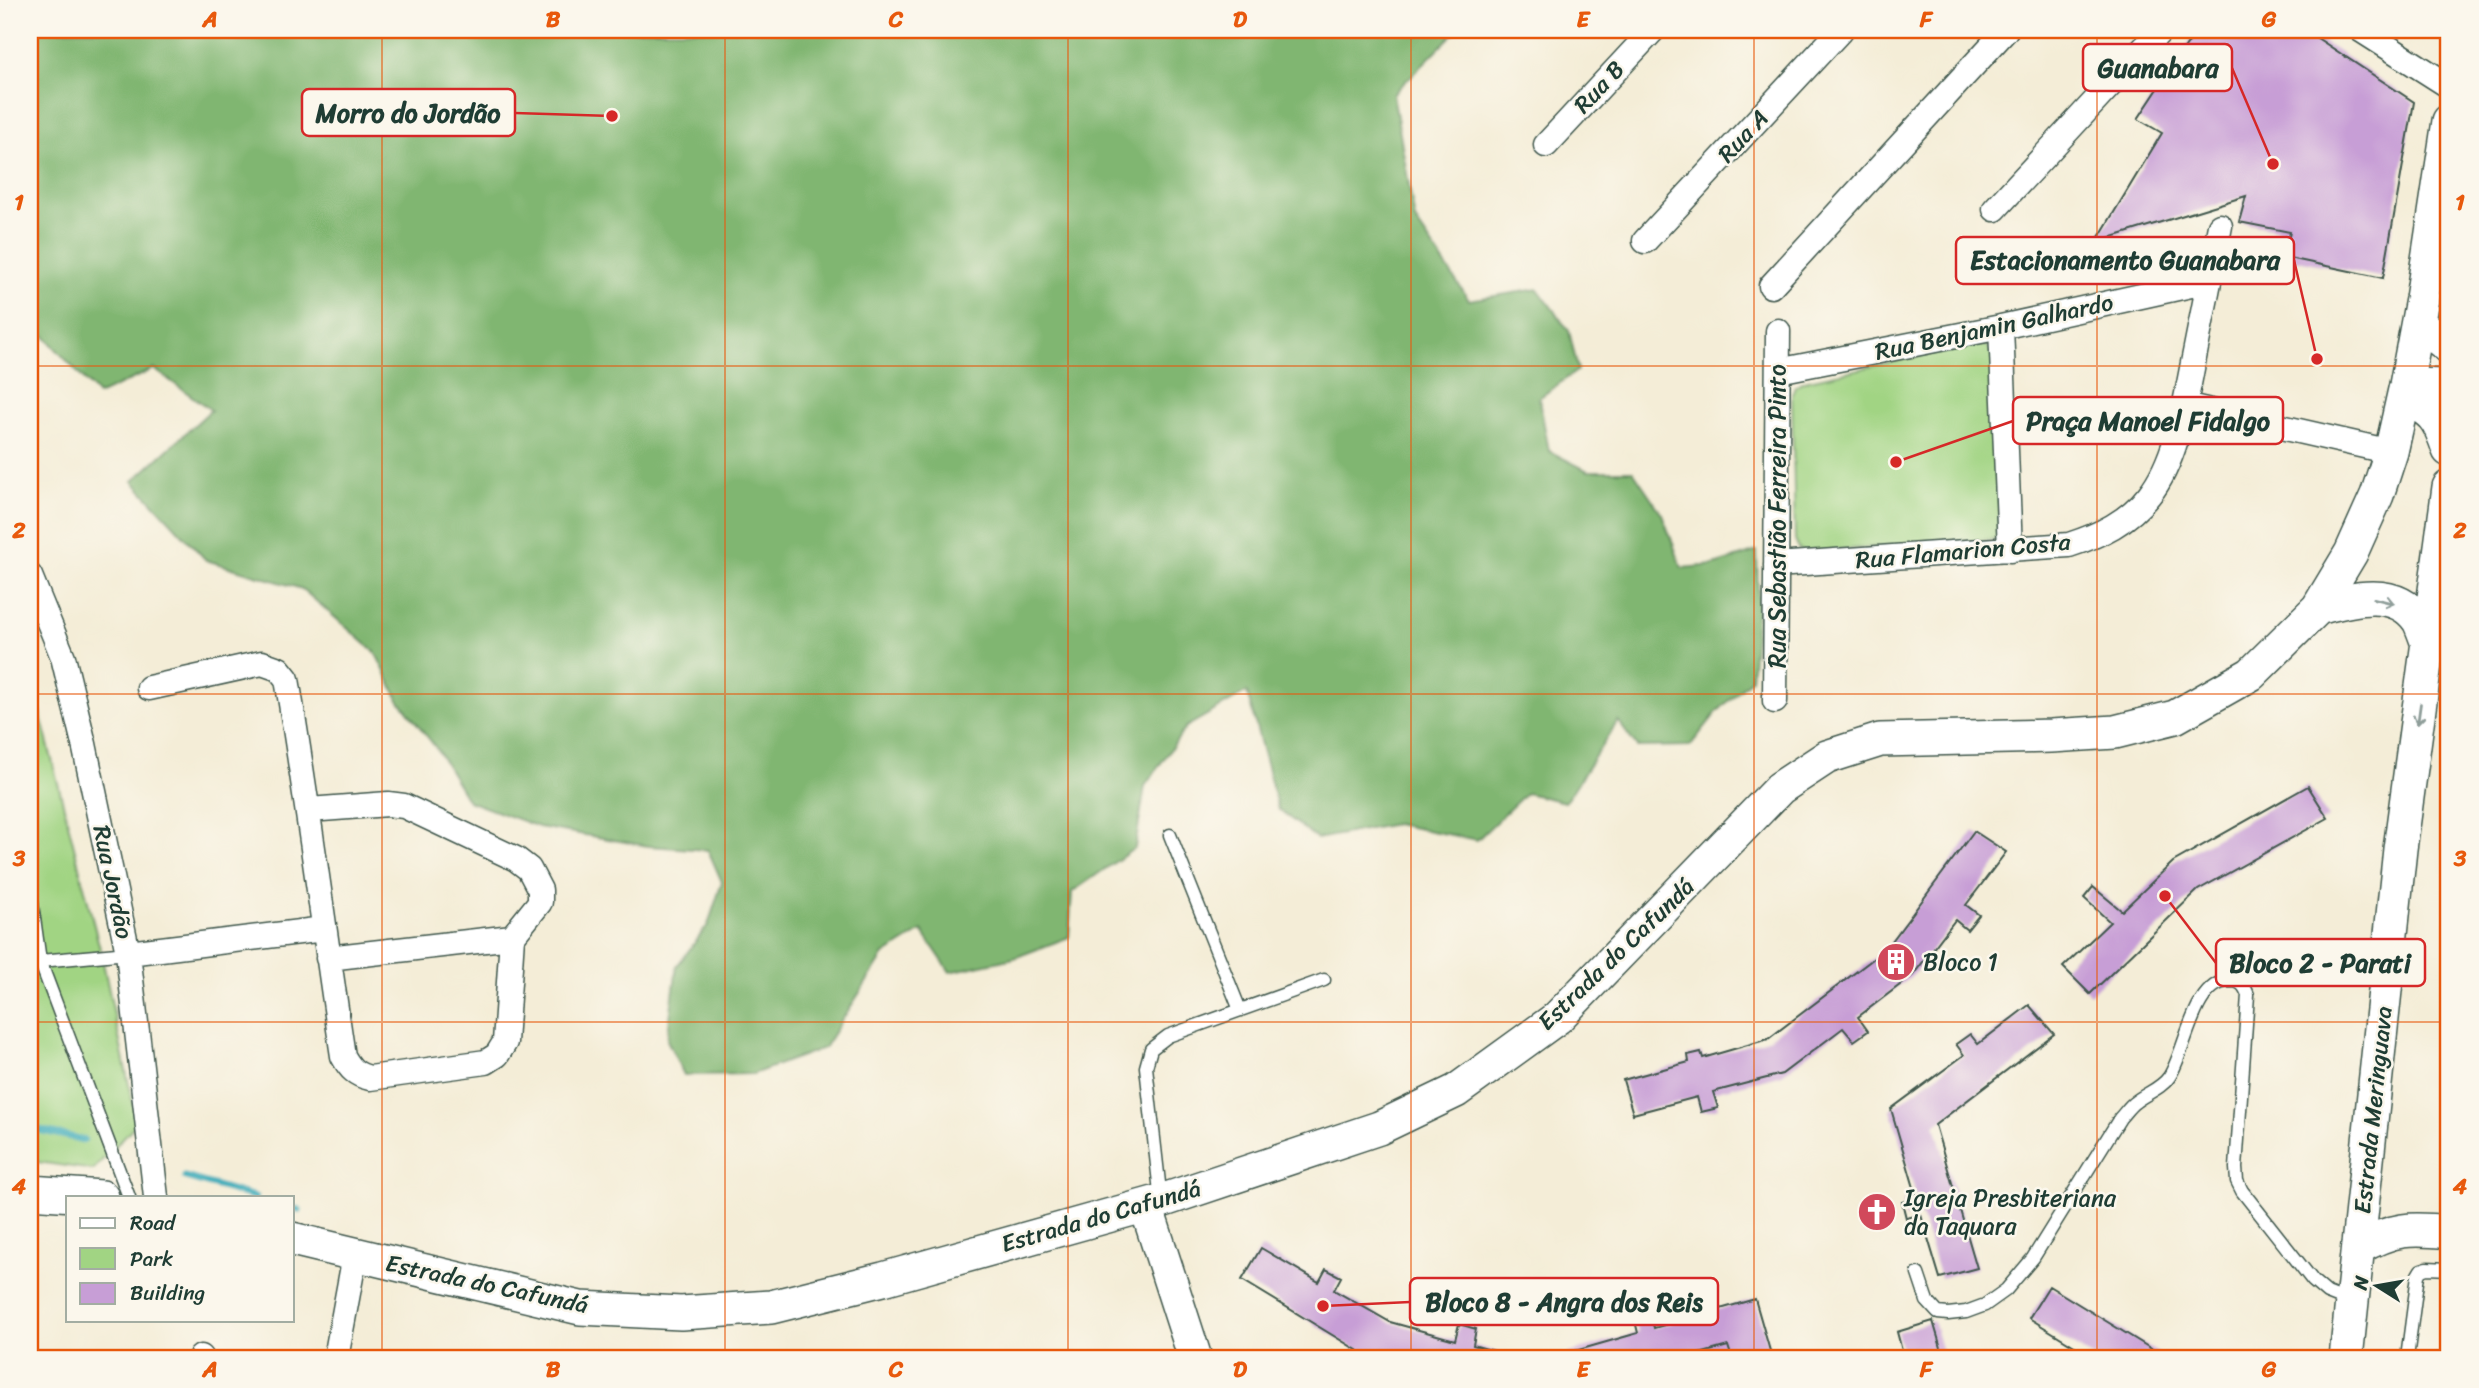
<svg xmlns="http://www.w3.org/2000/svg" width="2479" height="1388" font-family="Sriracha,sans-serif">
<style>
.green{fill:#a1d483;stroke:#60885c;stroke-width:2}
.forest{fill:#80b671;stroke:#507a52;stroke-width:2}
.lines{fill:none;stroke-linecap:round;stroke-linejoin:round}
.stream{stroke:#3babb9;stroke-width:7}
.building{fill:#c79ed6}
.lane-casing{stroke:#3f574c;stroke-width:15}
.street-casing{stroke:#3f574c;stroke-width:27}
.secondary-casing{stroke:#3f574c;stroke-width:36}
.lane{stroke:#fff;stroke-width:12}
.street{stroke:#fff;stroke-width:24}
.secondary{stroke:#fff;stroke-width:33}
.oneway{stroke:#8f9e9a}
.grid{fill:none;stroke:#e8590c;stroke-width:2;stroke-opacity:0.55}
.labels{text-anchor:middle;stroke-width:5;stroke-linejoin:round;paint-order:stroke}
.street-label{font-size:24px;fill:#1f3d34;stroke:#fbf7ec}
.poi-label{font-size:24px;fill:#1f3d34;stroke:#fbf7ec;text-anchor:start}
.leader{fill:none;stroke:#d62828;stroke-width:2.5}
.callout-dot{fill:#d62828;stroke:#fbf7ec;stroke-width:2.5}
.callout{fill:#fbf7ec;stroke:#d62828;stroke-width:2.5}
.callout-label{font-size:26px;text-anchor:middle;font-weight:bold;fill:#1f3d34}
.neatline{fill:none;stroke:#e8590c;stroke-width:2.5}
.grid-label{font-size:23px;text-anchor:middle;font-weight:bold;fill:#e8590c}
</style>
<rect width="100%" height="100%" fill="#fbf7ec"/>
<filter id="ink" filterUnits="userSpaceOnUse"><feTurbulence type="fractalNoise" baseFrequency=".0143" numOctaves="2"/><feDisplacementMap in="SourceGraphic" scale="14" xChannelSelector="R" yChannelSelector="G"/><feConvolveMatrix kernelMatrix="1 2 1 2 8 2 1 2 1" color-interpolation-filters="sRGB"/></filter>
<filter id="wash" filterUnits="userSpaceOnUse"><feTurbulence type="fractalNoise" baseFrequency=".00686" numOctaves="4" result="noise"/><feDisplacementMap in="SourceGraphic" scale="28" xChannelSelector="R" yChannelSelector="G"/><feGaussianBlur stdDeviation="1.57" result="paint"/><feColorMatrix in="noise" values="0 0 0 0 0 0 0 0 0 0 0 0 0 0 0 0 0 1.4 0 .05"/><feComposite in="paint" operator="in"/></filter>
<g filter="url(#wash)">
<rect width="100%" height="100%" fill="#f4edd7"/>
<path class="green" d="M1976,344L1987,346L1995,357L2000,539L1806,552L1798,549L1795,539L1792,394L1795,386L1804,381Z
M30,673L101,953L137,1123L93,1170L30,1161Z"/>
<path class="forest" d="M30,30H1457L1393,94L1415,220L1469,300L1538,289L1569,331L1578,370L1539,398L1549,451L1588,471H1633L1662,514L1682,568L1714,565L1757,551L1758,598L1751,679L1717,712L1690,746L1637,747L1618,721L1565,802L1526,793L1477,840L1395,824L1317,839L1278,809L1247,692L1186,727L1145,786L1135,848L1072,892L1069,937L1014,958L950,972L922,931L884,955L824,1048L753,1074L684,1075L667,1040L677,966L708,925L722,882L708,850L648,846L539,827L468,801L436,748L399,700L375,652L302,589L206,560L133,481L211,410L154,369L98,395L30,320Z"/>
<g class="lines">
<path class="stream" d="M30,1128L84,1140
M185,1177L255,1197
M292,1208L299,1210"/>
</g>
<g id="blocks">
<path class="building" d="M2197,30H2305L2414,102L2383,278L2284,257L2290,232L2239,222L2246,196L2096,242L2162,133L2138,119Z
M2308,786L2328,818L2198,890L2090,994L2063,967L2110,922L2084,898L2093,887L2122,911L2173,862Z
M1974,831L2006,852L1966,905L1979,915L1967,930L1955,920L1913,975L1858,1017L1868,1031L1854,1041L1843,1028L1782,1074L1713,1092L1718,1108L1701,1112L1697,1097L1633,1114L1623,1080L1689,1062L1688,1055L1701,1052L1703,1058L1768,1039L1886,949Z
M2029,1005L2054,1034L1935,1125L1977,1268L1940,1278L1921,1215L1906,1218L1902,1202L1917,1198L1891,1109L1964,1055L1956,1044L1970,1034L1978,1044Z
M1261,1248L1319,1282L1326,1269L1341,1277L1334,1290L1390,1322L1455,1340L1459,1324L1476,1329L1473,1345L1501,1353L1500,1358H1370L1242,1280Z
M1642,1284L1654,1328L1755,1299L1772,1358H1732L1728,1346L1685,1358H1569L1568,1353L1638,1333L1627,1288Z
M2049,1286L2166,1358H2094L2029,1318Z
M1933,1321L1944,1358H1904L1897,1332Z"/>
</g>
</g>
<g filter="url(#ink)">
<use href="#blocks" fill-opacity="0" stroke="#3f574c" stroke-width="2"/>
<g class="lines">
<g class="lane-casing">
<path id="lane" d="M1170,835L1240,1010
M30,889L40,961L128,953
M30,961H40L129,1197
M1161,1201L1146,1067L1151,1049L1168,1036L1324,980
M1918,1274L1927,1301L1938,1313L1948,1314L1966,1312L1985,1305L2006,1290L2033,1258L2120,1118C2125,1113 2129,1106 2135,1102C2146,1093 2161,1089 2169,1077C2186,1052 2193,982 2229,981C2240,981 2244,984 2248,995L2236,1168L2237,1181L2242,1191L2313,1281L2327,1293L2350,1302
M2407,1358L2418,1275L2421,1270L2427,1268L2449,1269"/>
</g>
<g class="street-casing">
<path id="street" d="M2361,30L2449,86
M1546,145L1653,30
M1995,209L2161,30
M1645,241L1841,30
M1771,286L2006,30
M2001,327L2010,550
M1778,371L2001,327L2209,281
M2184,405L2391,452
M1776,565L2069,545C2100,535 2128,522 2149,495C2178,459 2186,397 2195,353C2203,311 2212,268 2220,226
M30,576L63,657L84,744L128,953L156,1197
M149,688L262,663L279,669L287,679C308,804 324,930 343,1056C350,1069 356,1075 370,1078L486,1062L497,1055L505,1042L512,937L540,902V890L529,869L516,859L404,806L388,804L309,810
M1775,701L1778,331
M128,953L324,929
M328,958L512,937
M200,1358L201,1357
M336,1358L355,1255"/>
</g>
<g class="secondary-casing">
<path id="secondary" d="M2418,323L2449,347
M2406,385L2449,386
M2404,396C2434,413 2438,417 2449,450
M2318,608C2351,599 2396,586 2419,621C2423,629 2426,639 2429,647
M30,1192L102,1197
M1146,1206L1195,1358
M292,1239L580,1308L681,1313L771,1307L883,1279L1161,1201L1379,1128L1456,1091L1557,1018L1780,788L1827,757L1880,740L2051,736L2115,732L2175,717L2251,674L2318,608L2351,553L2377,495L2391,452L2406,385L2422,299L2449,121
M2358,1248C2393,1228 2410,1228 2449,1232
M2346,1358L2400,849L2449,487"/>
</g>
<use href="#lane" class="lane"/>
<use href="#street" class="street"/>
<use href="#secondary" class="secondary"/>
</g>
<defs><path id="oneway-shaft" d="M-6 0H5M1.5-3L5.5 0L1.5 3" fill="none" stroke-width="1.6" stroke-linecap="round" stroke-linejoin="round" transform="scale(1.75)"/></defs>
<g class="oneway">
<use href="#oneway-shaft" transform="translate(2384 601) rotate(14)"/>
<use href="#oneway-shaft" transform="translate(2419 714) rotate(98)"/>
</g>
</g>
<path class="grid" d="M382,30V1358M725,30V1358M1068,30V1358M1411,30V1358M1754,30V1358M2097,30V1358M30,366H2449M30,694H2449M30,1022H2449"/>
<defs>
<g id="building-disc" transform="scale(2.0125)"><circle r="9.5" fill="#d1495b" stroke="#fbf7ec"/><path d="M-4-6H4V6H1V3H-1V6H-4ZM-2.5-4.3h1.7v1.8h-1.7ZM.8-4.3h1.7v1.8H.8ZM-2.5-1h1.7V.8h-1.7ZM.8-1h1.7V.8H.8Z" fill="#fff"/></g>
<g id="church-disc" transform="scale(2.0125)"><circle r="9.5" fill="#d1495b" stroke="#fbf7ec"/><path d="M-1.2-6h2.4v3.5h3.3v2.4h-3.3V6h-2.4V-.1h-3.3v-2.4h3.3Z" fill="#fff"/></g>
</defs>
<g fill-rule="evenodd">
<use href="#building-disc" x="1896" y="962"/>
<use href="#church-disc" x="1877" y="1212"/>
</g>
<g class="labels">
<g class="street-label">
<text transform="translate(1599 87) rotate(-47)" y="8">Rua B</text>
<text transform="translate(1743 136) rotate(-47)" y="8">Rua A</text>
<text transform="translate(1994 327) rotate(-12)" y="8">Rua Benjamin Galhardo</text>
<text transform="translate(1777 516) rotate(-90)" y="8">Rua Sebastião Ferreira Pinto</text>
<text transform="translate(1963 551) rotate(-5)" y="8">Rua Flamarion Costa</text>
<text transform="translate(113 882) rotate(78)" y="8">Rua Jordão</text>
<text transform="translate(1616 954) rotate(-44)" y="8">Estrada do Cafundá</text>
<text transform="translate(2373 1110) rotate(-84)" y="8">Estrada Meringuava</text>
<text transform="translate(1101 1216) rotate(-16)" y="8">Estrada do Cafundá</text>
<text transform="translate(487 1284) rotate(12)" y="8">Estrada do Cafundá</text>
</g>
<g class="poi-label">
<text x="1923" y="970">Bloco 1</text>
<text x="1904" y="1206">Igreja Presbiteriana<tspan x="1904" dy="28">da Taquara</tspan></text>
</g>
</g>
<path class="leader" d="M2273 164L2232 68M612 116L515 113M2317 359L2294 260M1896 462L2013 421M2165 896L2216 963M1323 1306L1410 1302"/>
<g class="callout-dot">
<circle cx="2273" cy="164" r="7"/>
<circle cx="612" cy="116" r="7"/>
<circle cx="2317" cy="359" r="7"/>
<circle cx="1896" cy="462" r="7"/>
<circle cx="2165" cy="896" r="7"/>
<circle cx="1323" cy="1306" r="7"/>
</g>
<g class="callout">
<rect x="2083" y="44" width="149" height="47" rx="7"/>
<rect x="302" y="89" width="213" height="47" rx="7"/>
<rect x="1956" y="237" width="338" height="47" rx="7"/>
<rect x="2013" y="397" width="270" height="47" rx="7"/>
<rect x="2216" y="939" width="209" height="47" rx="7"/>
<rect x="1410" y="1278" width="308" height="47" rx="7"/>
</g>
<g class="callout-label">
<text x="2158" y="77">Guanabara</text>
<text x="408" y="122">Morro do Jordão</text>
<text x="2125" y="269">Estacionamento Guanabara</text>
<text x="2148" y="430">Praça Manoel Fidalgo</text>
<text x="2320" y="972">Bloco 2 - Parati</text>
<text x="1564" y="1311">Bloco 8 - Angra dos Reis</text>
</g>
<rect width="2479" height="1388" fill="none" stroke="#fbf7ec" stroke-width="77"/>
<rect x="66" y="1196" width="228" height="126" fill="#fbf7ec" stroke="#a3ada2" stroke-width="2"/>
<rect x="80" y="1218" width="35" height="10" fill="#ffffff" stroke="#a3ada2" stroke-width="2"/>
<text x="130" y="1230" font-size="21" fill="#1f3d34">Road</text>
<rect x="80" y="1248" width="35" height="21" fill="#a1d483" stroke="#a3ada2" stroke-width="2"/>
<text x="130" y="1266" font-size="21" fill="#1f3d34">Park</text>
<rect x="80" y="1283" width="35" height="21" fill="#c79ed6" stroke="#a3ada2" stroke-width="2"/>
<text x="130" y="1300" font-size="21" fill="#1f3d34">Building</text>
<g transform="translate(2377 1286) rotate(281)" stroke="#fbf7ec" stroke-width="5" paint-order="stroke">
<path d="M0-5L12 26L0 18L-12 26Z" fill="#1f3d34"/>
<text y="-10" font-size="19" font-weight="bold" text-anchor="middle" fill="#1f3d34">N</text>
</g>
<rect x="38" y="38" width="2402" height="1312" class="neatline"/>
<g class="grid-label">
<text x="210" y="27">A</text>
<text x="553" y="27">B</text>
<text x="896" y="27">C</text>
<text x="1240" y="27">D</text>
<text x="1583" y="27">E</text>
<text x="1926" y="27">F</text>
<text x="2269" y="27">G</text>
<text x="19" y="210">1</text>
<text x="2460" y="210">1</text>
<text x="19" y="538">2</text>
<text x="2460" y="538">2</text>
<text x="19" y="866">3</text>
<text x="2460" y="866">3</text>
<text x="19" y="1194">4</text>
<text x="2460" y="1194">4</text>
<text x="210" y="1377">A</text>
<text x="553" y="1377">B</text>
<text x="896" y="1377">C</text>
<text x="1240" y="1377">D</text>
<text x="1583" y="1377">E</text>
<text x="1926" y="1377">F</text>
<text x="2269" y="1377">G</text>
</g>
</svg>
